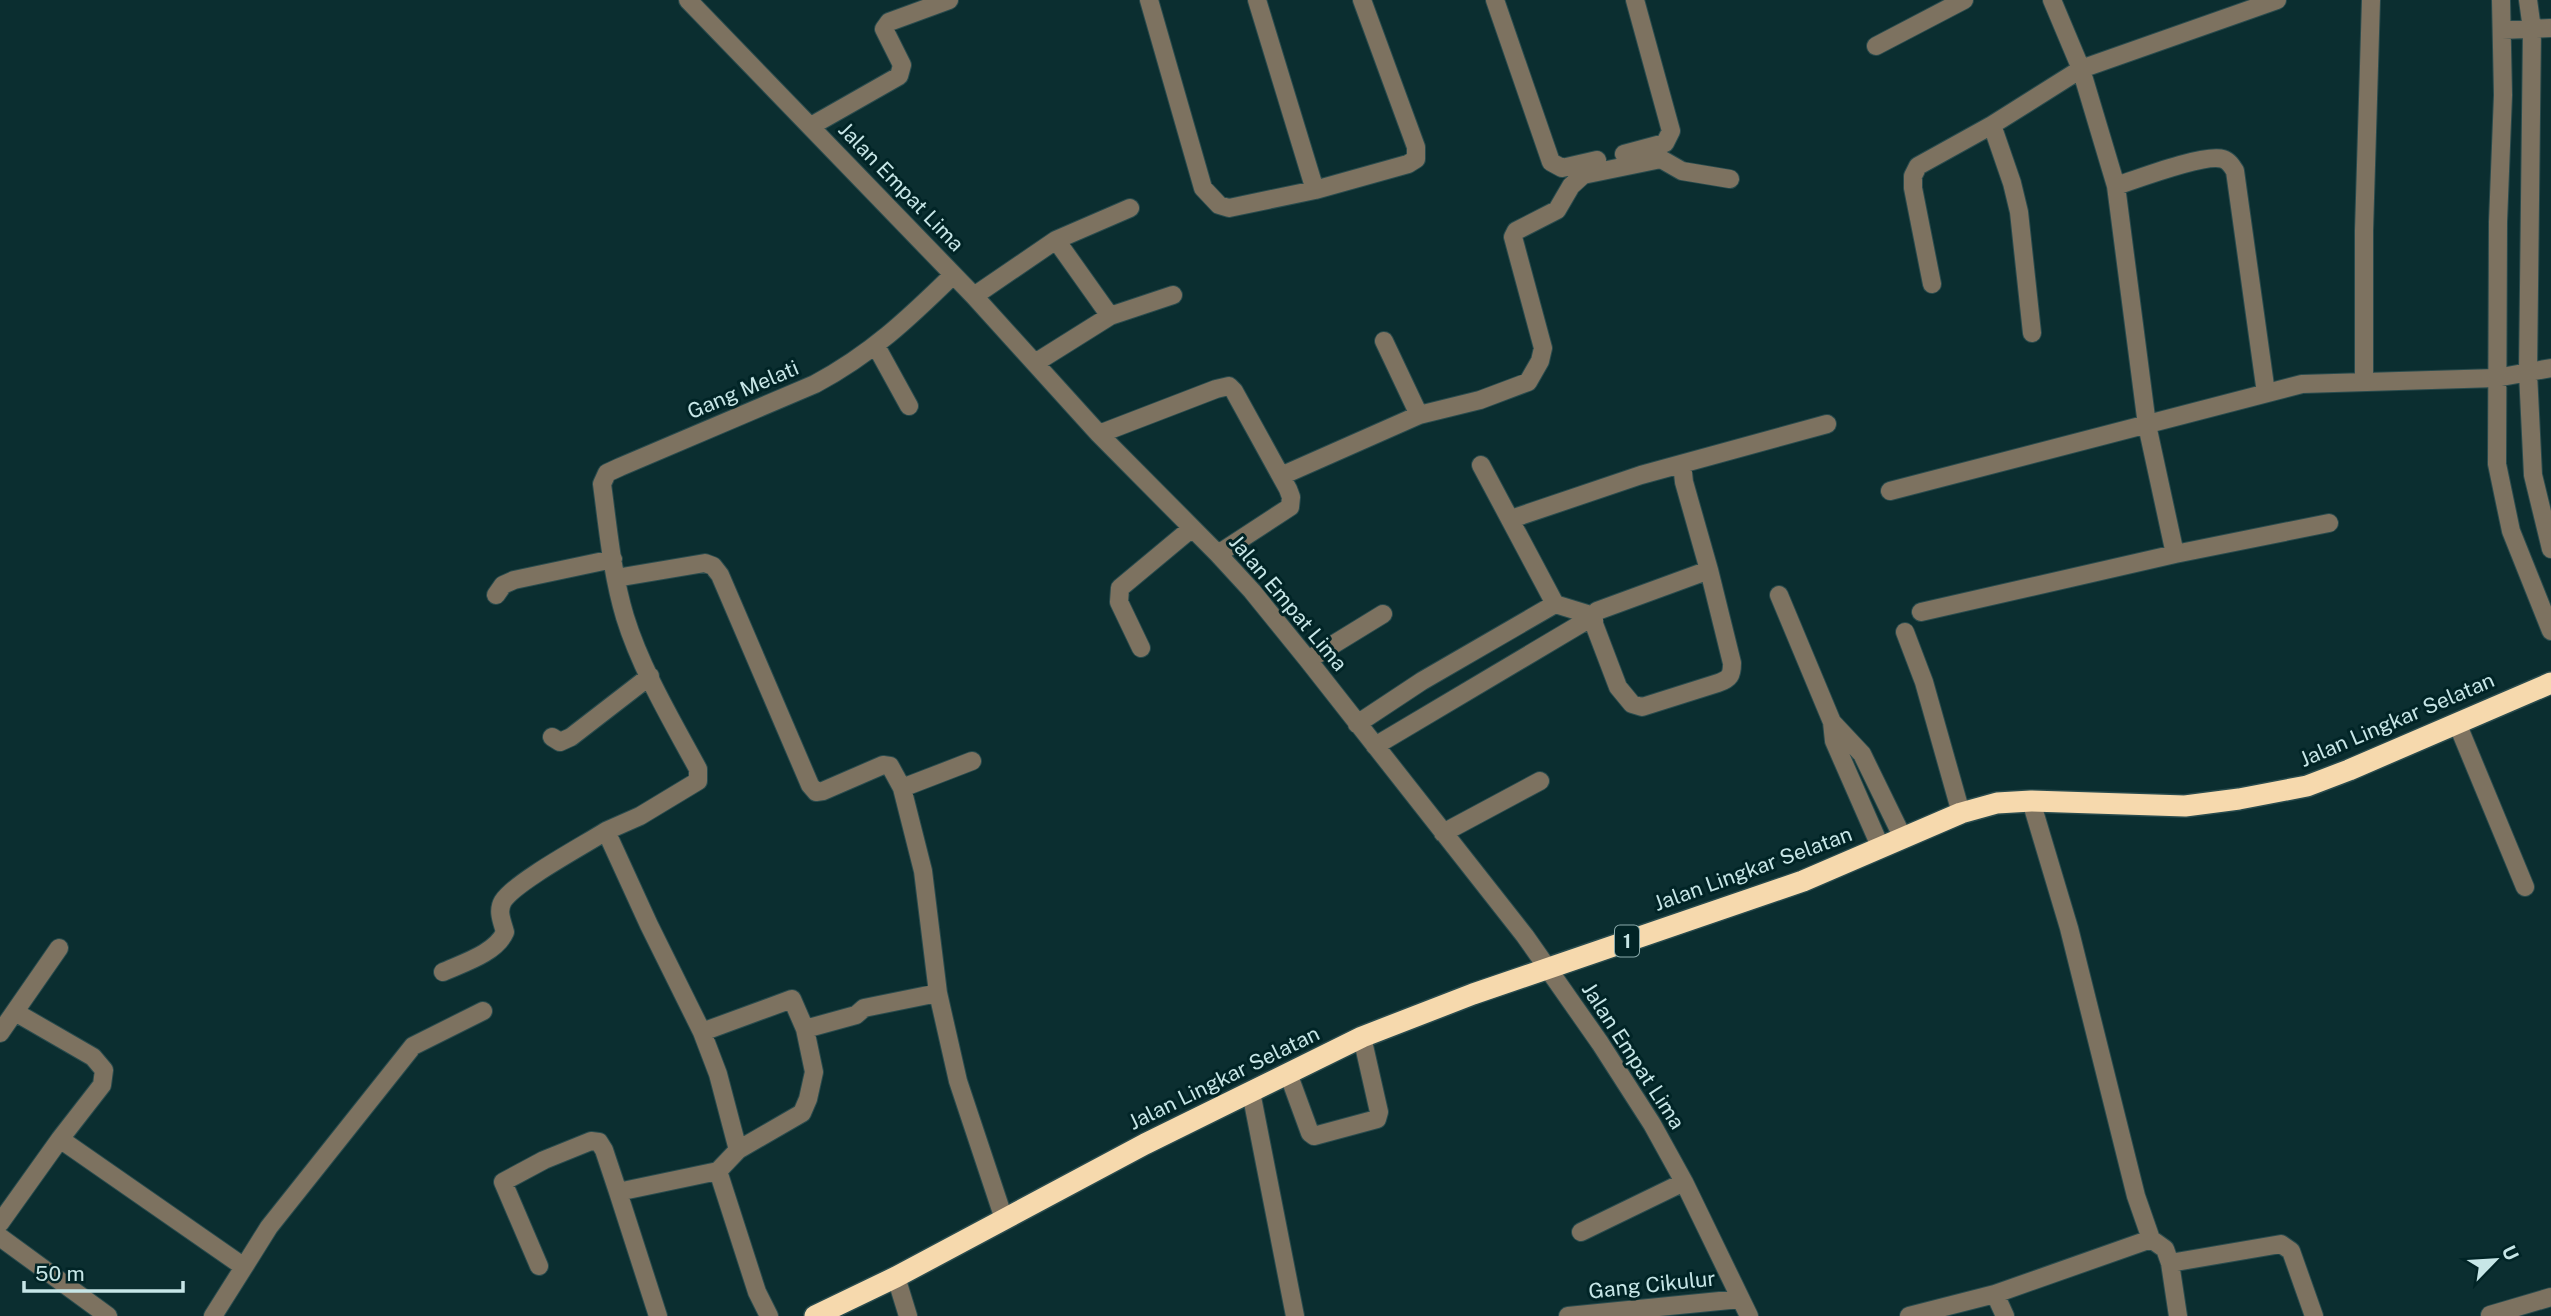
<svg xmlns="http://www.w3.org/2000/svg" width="2551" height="1316" font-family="'Public Sans',sans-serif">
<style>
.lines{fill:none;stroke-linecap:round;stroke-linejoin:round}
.minor-casing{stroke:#294b4d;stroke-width:20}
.highway-casing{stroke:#294b4d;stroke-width:24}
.minor{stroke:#7d7260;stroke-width:18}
.highway{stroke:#f6d9ad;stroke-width:21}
.labels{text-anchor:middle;stroke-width:6;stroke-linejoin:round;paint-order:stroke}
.shield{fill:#012426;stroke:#8cacad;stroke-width:2}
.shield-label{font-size:19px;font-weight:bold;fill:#c7e6e7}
.street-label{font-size:21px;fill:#c7e6e7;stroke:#012426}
</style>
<rect width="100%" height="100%" fill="#0b2e30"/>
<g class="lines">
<g class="minor-casing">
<path id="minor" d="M688,0L974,296L1099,434L1218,554L1252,591L1308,660L1525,936L1600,1043L1652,1124L1684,1182L1749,1316
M1149,0L1203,188L1219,205L1229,208L1315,190L1408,164L1416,159V147L1362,0
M1257,0L1315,190
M1495,0L1551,162L1562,168L1597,160
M2052,0L2081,69L2116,186L2147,425L2175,554L2329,523
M2501,0L2503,95L2498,222L2497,464L2511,531L2551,631
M2528,0L2532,29L2528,373L2533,475L2551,549
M2502,30L2551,28
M1876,46L1964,0
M1992,125L2012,183L2019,212L2032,333
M811,126L899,76L902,65L884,29L889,22L949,0
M1624,154L1665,143L1671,131L1635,0
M2116,186C2137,179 2205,153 2223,159C2229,161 2232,166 2235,171L2266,393
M1056,240L1110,316
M1932,284L1913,188V176L1918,166L1992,125L2081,69L2277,0
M974,296L1056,240L1130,208
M1384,341L1419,415
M876,346L909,406
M1035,363L1110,316L1173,295
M2364,382V231L2371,0
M1099,434L1216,389L1229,386L1234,391L1288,489L1291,497L1290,507L1218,554
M1481,465L1555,604L1594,616
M1281,476L1419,415L1480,400L1528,382L1540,361L1543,348L1513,237L1516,231L1557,210L1571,186L1583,175L1661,159L1682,171L1730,179
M1890,491L2302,384L2496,378L2551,368
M1511,519L1641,475L1827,424
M616,578L705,563L713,566L720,575L810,785L816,792L823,791L883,765L890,766L902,788L923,871L938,993L958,1081L1004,1219
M496,595L503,585L514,580L613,559
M1779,595L1832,722L1834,741L1880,846
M1921,612L2175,554
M1594,616V624L1618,687L1632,704L1642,707L1718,683C1730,679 1732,675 1732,663L1709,570L1684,482L1682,464
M1905,632L1924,682L1961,813
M1141,648L1119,602L1120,588L1192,528
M1308,660L1383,614
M1832,722L1862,754L1902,836
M2457,723L2525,887
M1357,724L1422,681L1555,604
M552,737L560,742L571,737L650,676
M1375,746L1594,616L1597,611L1709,570
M902,788L972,761
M2031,801L2069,928L2136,1196L2151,1239L2165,1249L2170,1263L2281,1244L2291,1251L2314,1316
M1443,833L1540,781
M443,972C463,963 496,953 505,932C502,921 497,911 503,901C515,882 584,845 606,831
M15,1012L93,1057L104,1070L102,1085L60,1139
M702,1032L792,999L805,1029
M0,1033L59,948
M1288,1073L1310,1133L1314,1136L1377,1119L1379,1112L1362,1037
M1251,1092L1295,1316
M738,1150L718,1074L702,1032L649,925L606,831L640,816L698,781V769C672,721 641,669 625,617C612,574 608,528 602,484L607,473L620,467L815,384C871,354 908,319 953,275
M718,1171L757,1292L769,1316
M618,1192L658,1316
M0,1223L60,1139L244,1267L213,1316
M1581,1232L1684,1182
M0,1237L108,1316
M2170,1263L2178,1316
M539,1266L503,1182L544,1160L591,1141L599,1142L604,1150L618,1192L718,1171L738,1150L802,1113L808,1099L814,1072L805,1029L856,1015L864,1008L938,993
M244,1267L269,1227L413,1046L483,1011
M896,1277L908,1316
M1995,1294L2005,1316
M2490,1315L2551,1297
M1568,1316L1740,1299
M1909,1316L1995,1294L2151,1239"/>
</g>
<g class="highway-casing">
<path id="highway" d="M815,1316L896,1277L1145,1144L1362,1037L1473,994L1803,881L1961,813L1997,803L2031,801L2185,806L2239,799L2307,786L2349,770L2551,683"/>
</g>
<use href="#minor" class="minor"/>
<use href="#highway" class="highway"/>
</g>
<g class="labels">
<rect class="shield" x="1615" y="925.5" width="24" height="31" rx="5"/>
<g class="shield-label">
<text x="1627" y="948">1</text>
</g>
<g class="street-label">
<text transform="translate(901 187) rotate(46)" y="7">Jalan Empat Lima</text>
<text transform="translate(743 390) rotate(-23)" y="7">Gang Melati</text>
<text transform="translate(1288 603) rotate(50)" y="7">Jalan Empat Lima</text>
<text transform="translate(2397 720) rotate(-23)" y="7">Jalan Lingkar Selatan</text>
<text transform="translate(1753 869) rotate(-20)" y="7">Jalan Lingkar Selatan</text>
<text transform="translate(1633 1056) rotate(57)" y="7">Jalan Empat Lima</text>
<text transform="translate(1224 1078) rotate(-26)" y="7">Jalan Lingkar Selatan</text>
<text transform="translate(1652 1285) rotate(-6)" y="7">Gang Cikulur</text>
</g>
</g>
<g transform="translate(2495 1260) rotate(65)" stroke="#012426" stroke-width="5" paint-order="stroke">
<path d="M0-5L12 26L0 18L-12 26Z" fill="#c7e6e7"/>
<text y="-10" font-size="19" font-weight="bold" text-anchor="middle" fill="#c7e6e7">U</text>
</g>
<path d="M24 1281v10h159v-10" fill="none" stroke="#c7e6e7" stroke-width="3.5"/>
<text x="35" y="1281" font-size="21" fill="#c7e6e7" stroke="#012426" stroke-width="5" paint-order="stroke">50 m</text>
</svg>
